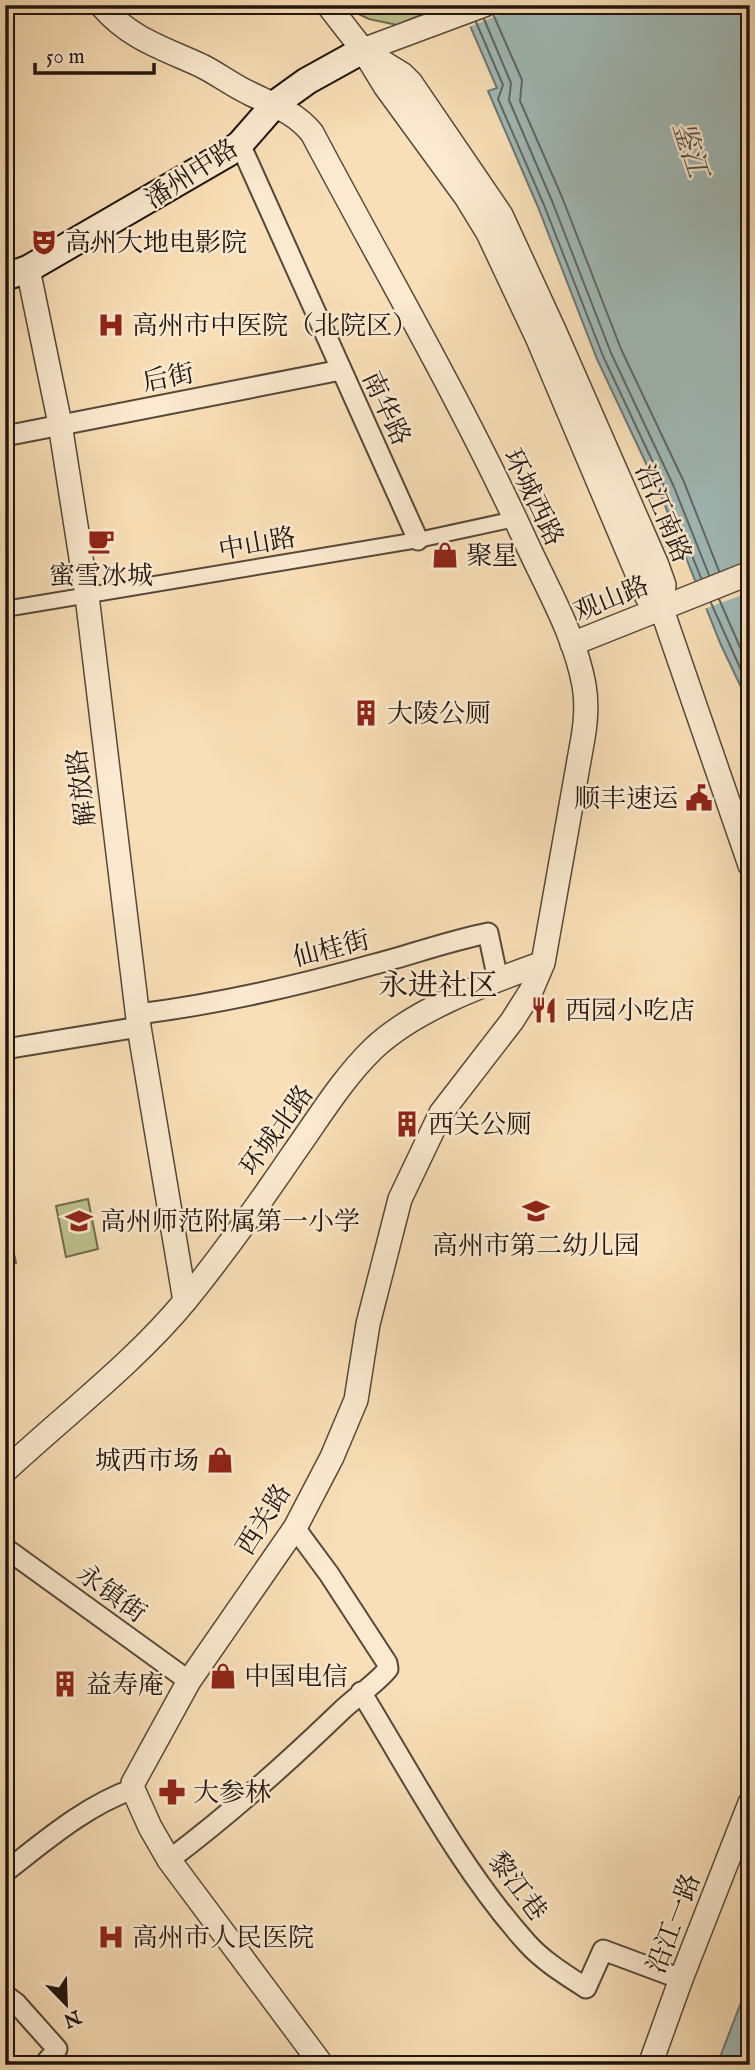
<svg xmlns="http://www.w3.org/2000/svg" width="755" height="2070" font-family="'IM FELL English','Noto Serif SC',serif">
<style>
.green{fill:#bec28e;stroke:#6f6c4e;stroke-width:2}
.water{fill:#a1bab8;stroke:#6d7874;stroke-width:2}
.pier{fill:#f9dfb7}
.lines{fill:none;stroke-linecap:round;stroke-linejoin:round}
.shore{stroke:#606864;stroke-width:2}
.pedestrian-casing{stroke:#564839;stroke-width:18}
.minor-casing{stroke:#564839;stroke-width:23}
.tertiary-casing{stroke:#564839;stroke-width:26}
.secondary-casing{stroke:#20150f;stroke-width:30}
.pedestrian{stroke:#fbead0;stroke-width:14}
.minor{stroke:#fbead0;stroke-width:19}
.tertiary{stroke:#fbead0;stroke-width:23}
.secondary{stroke:#fbead0;stroke-width:26}
.labels{text-anchor:middle;stroke-width:5;stroke-linejoin:round;paint-order:stroke}
.street-label{font-size:26px;fill:#20150f;stroke:#fbead0}
.poi-label{font-size:26px;fill:#20150f;stroke:#fbead0;text-anchor:start}
.water-label{font-size:28px;font-style:italic;fill:#4d4f4a;stroke:#fbead0}
.quarter-label{font-size:30px;fill:#20150f;stroke:#fbead0}
</style>
<rect width="100%" height="100%" fill="#f9dfb7"/>
<filter id="stains"><feTurbulence type="fractalNoise" baseFrequency=".00286" numOctaves="4"/><feColorMatrix values="0 0 0 0 .2 0 0 0 0 .09 0 0 0 0 .02 0 0 0 .5 -.17"/></filter>
<radialGradient id="worn" r=".72"><stop offset=".6" stop-color="#630" stop-opacity="0"/><stop offset="1" stop-color="#630" stop-opacity=".3"/></radialGradient>
<path class="green" d="M340,5H445L397,25L369,19Z
M88,1199L98,1249L66,1257L56,1206Z
M5,1213L16,1263L5,1265Z"/>
<path class="water" d="M461,5H750V706L721,645L660,493L597,359L538,207L488,91L497,88Z
M750,1979V2065H717Z"/>
<path class="pier" d="M458,5H523L467,28Z
M750,560V592L702,610L692,582Z"/>
<g class="lines">
<path class="shore" d="M493,14L522,80L520,101L562,197L621,349L684,482L719,571
M484,19L511,83L509,100L552,201L611,353L674,487L709,575
M476,22L503,85L498,99L544,205L603,356L666,490L701,578
M719,599L750,670
M711,603L750,690"/>
<g class="pedestrian-casing">
<path id="pedestrian" d="M5,609L418,540L515,519"/>
</g>
<g class="minor-casing">
<path id="minor" d="M240,144L418,540
M5,436L341,370
M138,1014C218,1004 297,986 375,964C413,954 449,941 488,933L498,980
M5,1049L139,1027
M5,1548L189,1681
M361,1692C412,1775 461,1870 527,1943C543,1961 566,1975 586,1988L603,1950L681,1979
M169,1860C230,1814 285,1765 340,1712C353,1699 377,1683 388,1669L387,1663L329,1574L295,1528
M5,1872C45,1841 85,1806 133,1789
M5,1995L16,2003L57,2049L44,2065"/>
</g>
<g class="tertiary-casing">
<path id="tertiary" d="M101,5C130,39 163,48 202,66C218,74 232,85 249,93C273,105 295,112 312,133C384,269 462,402 526,542C547,588 575,635 584,685C587,702 586,720 583,738L543,963L531,991L512,1021L441,1113L400,1199L368,1324L356,1400L332,1457L295,1528L189,1681L133,1783V1789L150,1827L169,1860L322,2065
M328,5L363,50L385,86L466,197L488,233L537,337L647,597L661,607
M363,50L402,74L411,83L501,215L554,330L657,565L664,585L661,607L750,865
M363,50L484,5
M28,269L60,424L87,596L139,1027L185,1301
M572,644L750,573
M5,1471C64,1416 135,1362 186,1300C224,1253 259,1204 293,1154C318,1119 342,1079 373,1049C416,1008 488,983 543,963
M650,2065L681,1979L750,1803"/>
</g>
<g class="secondary-casing">
<path id="secondary" d="M5,277L28,269L228,153L240,144L275,104L307,81L363,50"/>
</g>
<use href="#pedestrian" class="pedestrian"/>
<use href="#minor" class="minor"/>
<use href="#tertiary" class="tertiary"/>
<use href="#secondary" class="secondary"/>
</g>
<defs>
<g id="theatre-bare" transform="scale(2.1)"><path d="M-5-5.5Q0-4 5-5.5V0Q5 5 0 6Q-5 5-5 0ZM-3.3-2.5H-1v1.5H-3.3ZM1-2.5H3.3v1.5H1ZM-2.8 1Q0 5.5 2.8 1Z" fill="#8f2418" stroke="#fbead0" stroke-width="2.5" paint-order="stroke"/></g>
<g id="hospital-bare" transform="scale(2.1)"><path d="M-5-5h3v3.5h4V-5h3V5h-3V1.5h-4V5h-3Z" fill="#8f2418" stroke="#fbead0" stroke-width="2.5" paint-order="stroke"/></g>
<g id="cafe-bare" transform="scale(2.1)"><path d="M-5.5-4.5H6V0H3Q3 3.5 0 3.5H-2.5Q-5.5 3.5-5.5 0ZM3-3.2v2h1.7v-2ZM-6 4.5H4V6H-6Z" fill="#8f2418" stroke="#fbead0" stroke-width="2.5" paint-order="stroke"/></g>
<g id="shop-bare" transform="scale(2.1)"><path d="M-5-2.5h2.3a2.7 3.5 0 0 1 5.4 0H5L5.5 6h-11ZM-1.5-2.5h3a1.5 2.3 0 0 0-3 0Z" fill="#8f2418" stroke="#fbead0" stroke-width="2.5" paint-order="stroke"/></g>
<g id="building-bare" transform="scale(2.1)"><path d="M-4-6H4V6H1V3H-1V6H-4ZM-2.5-4.3h1.7v1.8h-1.7ZM.8-4.3h1.7v1.8H.8ZM-2.5-1h1.7V.8h-1.7ZM.8-1h1.7V.8H.8Z" fill="#8f2418" stroke="#fbead0" stroke-width="2.5" paint-order="stroke"/></g>
<g id="civic-bare" transform="scale(2.1)"><path d="M-.6-6.5H3V-4.5H.6V-3L4-1V1h2V6H-6V1h2V-1L-.6-3ZM-1.2 2.5V6h2.4V2.5Z" fill="#8f2418" stroke="#fbead0" stroke-width="2.5" paint-order="stroke"/></g>
<g id="restaurant-bare" transform="scale(2.1)"><path d="M-5-6h1v4h1v-4h1v4h1v-4h1v5L-1.5 .5V6h-2V.5L-5-1ZM5-6V6H3V1.5H1.5Q1.5-4 5-6Z" fill="#8f2418" stroke="#fbead0" stroke-width="2.5" paint-order="stroke"/></g>
<g id="school-bare" transform="scale(2.1)"><path d="M0-5L7-2L0 1L-7-2ZM-4 1L0 2.5L4 1V4Q0 6-4 4Z" fill="#8f2418" stroke="#fbead0" stroke-width="2.5" paint-order="stroke"/></g>
<g id="pharmacy-bare" transform="scale(2.1)"><path d="M-2-6h4v4h4v4h-4v4h-4v-4h-4v-4h4Z" fill="#8f2418" stroke="#fbead0" stroke-width="2.5" paint-order="stroke"/></g>
</defs>
<g fill-rule="evenodd">
<use href="#theatre-bare" x="44" y="242"/>
<use href="#hospital-bare" x="111" y="325"/>
<use href="#cafe-bare" x="101" y="541"/>
<use href="#shop-bare" x="445" y="555"/>
<use href="#building-bare" x="366" y="713"/>
<use href="#civic-bare" x="699" y="798"/>
<use href="#restaurant-bare" x="544" y="1010"/>
<use href="#building-bare" x="407" y="1124"/>
<use href="#school-bare" x="536" y="1211"/>
<use href="#school-bare" x="79" y="1221"/>
<use href="#shop-bare" x="220" y="1460"/>
<use href="#shop-bare" x="223" y="1676"/>
<use href="#building-bare" x="65" y="1684"/>
<use href="#pharmacy-bare" x="172" y="1792"/>
<use href="#hospital-bare" x="111" y="1937"/>
</g>
<g class="labels">
<g class="street-label">
<text transform="translate(191 173) rotate(-33)" y="9">潘州中路</text>
<text transform="translate(168 377) rotate(-11)" y="9">后街</text>
<text transform="translate(387 408) rotate(65)" y="9">南华路</text>
<text transform="translate(534 497) rotate(64)" y="9">环城西路</text>
<text transform="translate(664 513) rotate(67)" y="9">沿江南路</text>
<text transform="translate(257 543) rotate(-10)" y="9">中山路</text>
<text transform="translate(611 598) rotate(-22)" y="9">观山路</text>
<text transform="translate(81 788) rotate(-97)" y="9">解放路</text>
<text transform="translate(331 948) rotate(-14)" y="9">仙桂街</text>
<text transform="translate(276 1130) rotate(-54)" y="9">环城北路</text>
<text transform="translate(263 1519) rotate(-58)" y="9">西关路</text>
<text transform="translate(112 1593) rotate(36)" y="9">永镇街</text>
<text transform="translate(518 1886) rotate(53)" y="9">黎江巷</text>
<text transform="translate(673 1923) rotate(-69)" y="9">沿江一路</text>
</g>
<g class="poi-label">
<text x="65" y="251">高州大地电影院</text>
<text x="132" y="334">高州市中医院（北院区）</text>
<text x="466" y="564">聚星</text>
<text x="101" y="584" text-anchor="middle">蜜雪冰城</text>
<text x="387" y="722">大陵公厕</text>
<text x="678" y="807" text-anchor="end">顺丰速运</text>
<text x="565" y="1019">西园小吃店</text>
<text x="428" y="1133">西关公厕</text>
<text x="100" y="1230">高州师范附属第一小学</text>
<text x="536" y="1254" text-anchor="middle">高州市第二幼儿园</text>
<text x="199" y="1469" text-anchor="end">城西市场</text>
<text x="244" y="1685">中国电信</text>
<text x="86" y="1693">益寿庵</text>
<text x="193" y="1801">大参林</text>
<text x="132" y="1946">高州市人民医院</text>
</g>
<g class="water-label">
<text transform="translate(691 149) rotate(72)" y="10">鉴江</text>
</g>
<g class="quarter-label">
<text x="438" y="995">永进社区</text>
</g>
</g>
<rect width="755" height="2070" fill="none" stroke="#f9dfb7" stroke-width="28"/>
<rect x="7" y="7" width="741" height="2056" fill="none" stroke="#20150f" stroke-width="3.5"/>
<rect x="14" y="14" width="727" height="2042" fill="none" stroke="#20150f" stroke-width="2"/>
<g transform="translate(66 2004) rotate(157)" stroke="#fbead0" stroke-width="5" paint-order="stroke">
<path d="M0-5L12 26L0 18L-12 26Z" fill="#20150f"/>
<text y="-10" font-size="19" font-weight="bold" text-anchor="middle" fill="#20150f">N</text>
</g>
<path d="M35 63v10h119v-10" fill="none" stroke="#20150f" stroke-width="3.5"/>
<text x="46" y="63" font-size="21" fill="#20150f" stroke="#fbead0" stroke-width="5" paint-order="stroke">50 m</text>
<rect width="100%" height="100%" filter="url(#stains)"/>
<rect width="100%" height="100%" fill="url(#worn)"/>
</svg>
